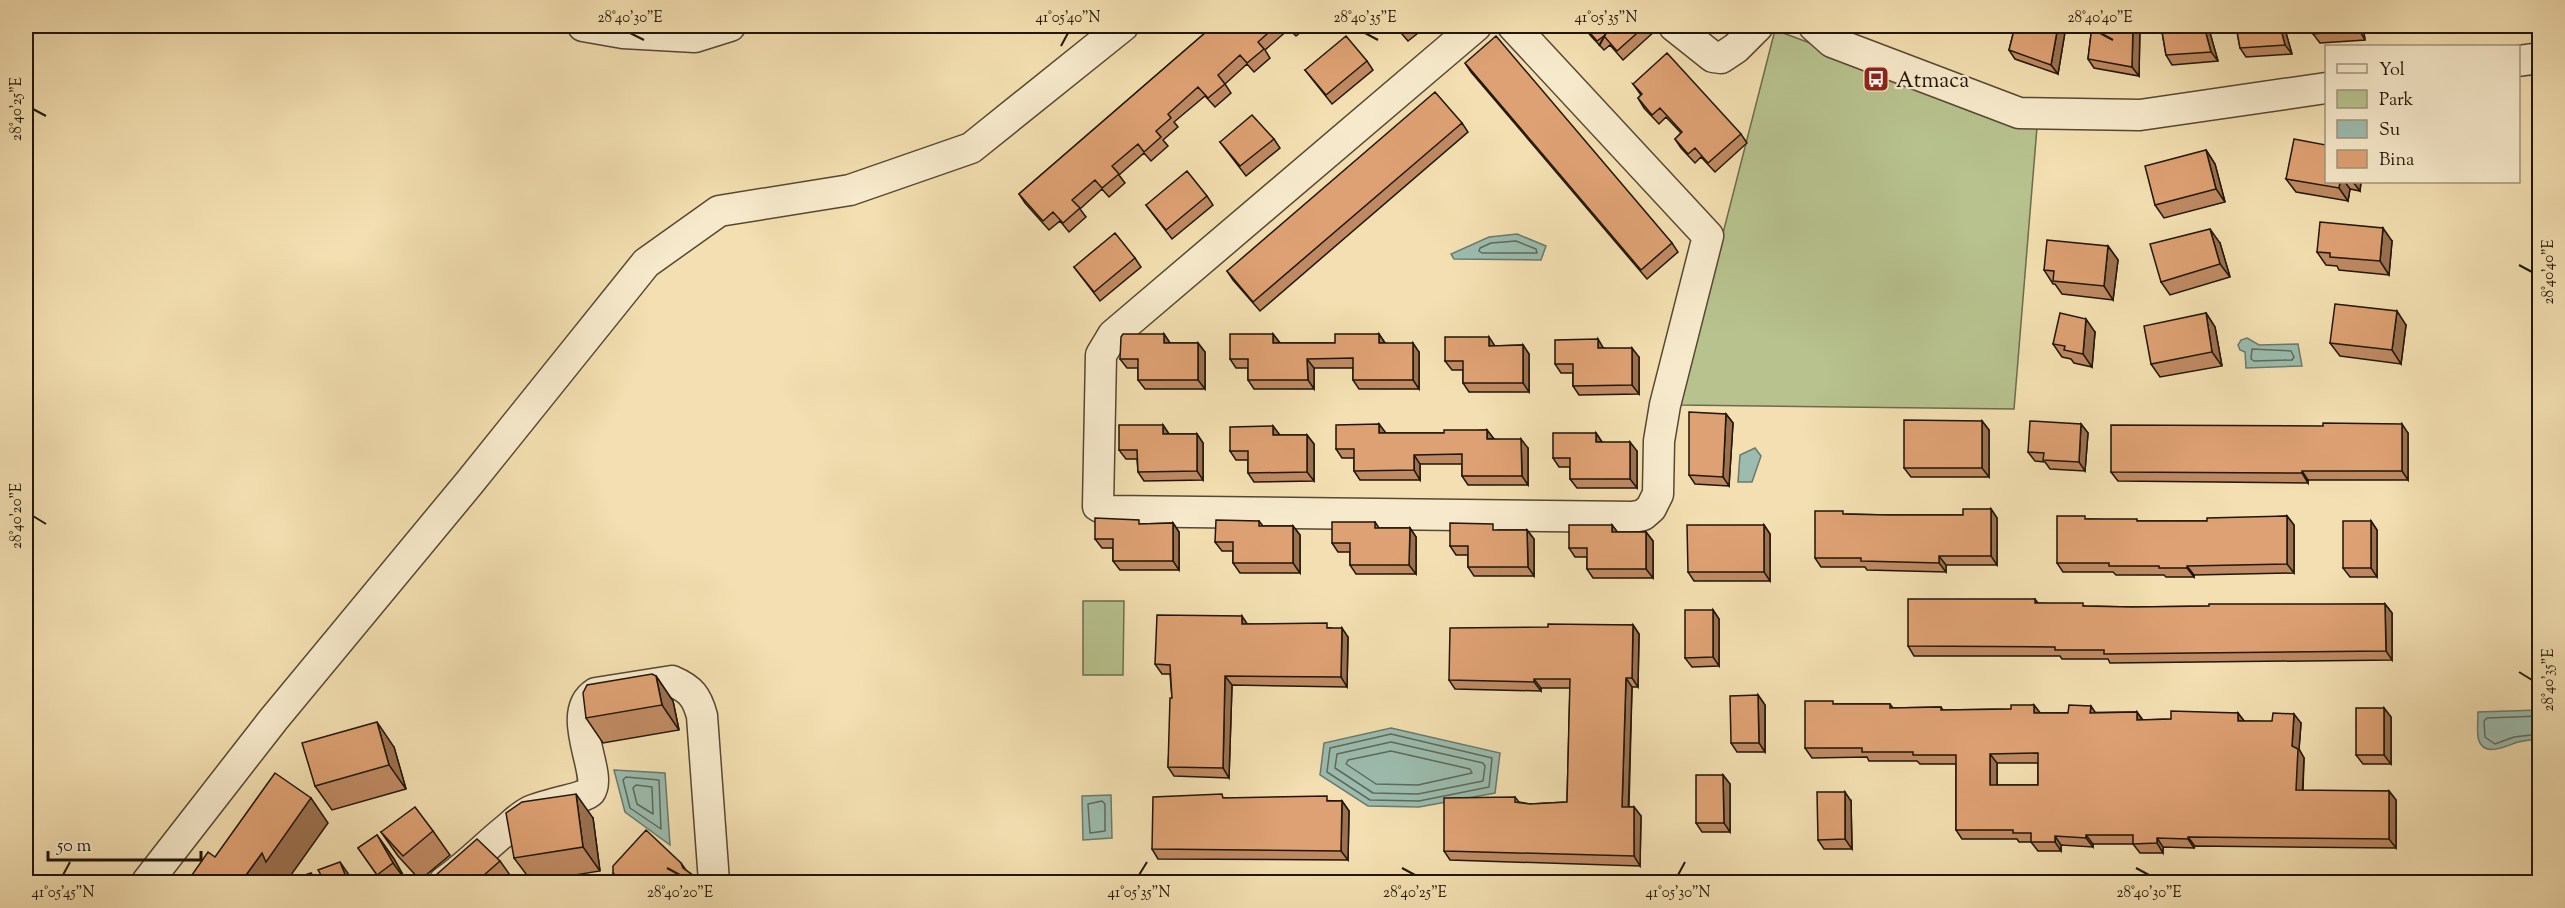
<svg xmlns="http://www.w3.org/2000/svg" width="2565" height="908" font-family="'Sorts Mill Goudy',serif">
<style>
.green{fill:#b7c28e;stroke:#6c6c4b;stroke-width:1.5}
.water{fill:#9bbcae;stroke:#6a7a6c;stroke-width:1.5}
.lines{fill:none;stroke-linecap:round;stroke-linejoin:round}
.shore{stroke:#5e695b;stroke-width:1.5}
.minor-casing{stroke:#564832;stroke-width:33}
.minor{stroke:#f7eacc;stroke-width:30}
.wall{fill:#bf8a63;stroke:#211608;stroke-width:1.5;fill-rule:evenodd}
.shaded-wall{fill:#9b7150;stroke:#211608;stroke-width:1.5}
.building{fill:#dea173;stroke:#211608;stroke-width:1.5;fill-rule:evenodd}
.ticks{fill:none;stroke:#211608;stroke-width:2}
.labels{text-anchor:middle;stroke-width:4.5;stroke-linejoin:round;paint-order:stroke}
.poi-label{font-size:22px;fill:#211608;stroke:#f7eacc;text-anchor:start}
.neatline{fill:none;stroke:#211608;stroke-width:2}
.ticks-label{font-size:15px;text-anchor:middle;fill:#211608}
</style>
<rect width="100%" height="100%" fill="#f3dfb1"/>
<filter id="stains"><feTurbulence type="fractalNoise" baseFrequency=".00333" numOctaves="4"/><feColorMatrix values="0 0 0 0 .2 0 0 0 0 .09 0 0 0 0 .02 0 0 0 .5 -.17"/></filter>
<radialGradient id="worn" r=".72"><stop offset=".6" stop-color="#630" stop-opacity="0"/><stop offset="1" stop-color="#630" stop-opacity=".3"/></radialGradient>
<path class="green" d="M1775,30L2037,127L2014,409L1679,405Z
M1083,601H1124L1123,675H1083Z"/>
<path class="water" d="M1517,234L1546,246L1541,260L1454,259L1451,254L1489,237Z
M2247,338L2259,345L2298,344L2302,366L2246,368L2245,352L2240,350L2238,345L2241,340Z
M1755,448L1761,456L1752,482H1738L1740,455Z
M2539,710V739C2532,740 2522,740 2515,743C2504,747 2482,758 2478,737C2477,729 2478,720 2478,712Z
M1391,728L1500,753L1495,793L1419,807L1368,806L1320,775L1324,743Z
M614,770L665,773L670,845L625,812Z
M1111,795L1112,838L1083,840L1082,796Z"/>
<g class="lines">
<path class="shore" d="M1516,241L1536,249L1537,253H1482L1479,251L1480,248L1491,243Z
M2252,349L2291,351L2294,357L2292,360L2254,361L2251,359Z
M2540,716L2487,718L2484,721L2485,737L2495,744L2514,737L2540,734
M1391,734L1492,758L1489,787L1419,801L1370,800L1327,772L1330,748Z
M1391,742L1483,763L1485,766L1483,781L1418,794L1373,793L1335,768L1337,754Z
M1391,751L1470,769L1472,773L1418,785L1376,784L1346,764L1348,760Z
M626,777L659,780L661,829L630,808L623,780Z
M636,785L652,787L653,814L637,804L633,788Z
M1102,801L1105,804V831L1090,833L1088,804Z"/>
<g class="minor-casing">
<path id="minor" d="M583,26L623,33L695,37L730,26
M1476,26L1113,335L1101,355L1098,506L1108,511L1633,517L1643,515L1651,508L1658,494L1659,441L1665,405L1708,236L1513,26
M1674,26L1713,57L1721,58L1736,48L1758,26
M1814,26L1832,42L2019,113L2140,115L2326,88
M2518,61L2540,58
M147,882L273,720L470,482L646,263L719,211L850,190L971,148L1123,26
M444,882C467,866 486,846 507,829C514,823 521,816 529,812C541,805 585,798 590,792C604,774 563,714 596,693L672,681C691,689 697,697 702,716L714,882"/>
</g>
<use href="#minor" class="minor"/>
</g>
<path class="wall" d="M1213,26H1308L1296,36L1289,29L1265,50L1270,58L1254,72L1247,64L1225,84L1231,93L1215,107L1205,96L1174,122L1178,127L1163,140L1168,146L1151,161L1144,153L1119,175L1125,183L1109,197L1102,189L1080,209L1086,217L1069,232L1060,221L1049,230L1025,203L1019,194Z
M1395,26H1427L1408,41Z
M1584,26H1652L1656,30L1623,60L1610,45L1604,50L1590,35Z
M2015,26H2066L2058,74L2015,59L2009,50Z
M2092,26H2140L2139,76L2094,68L2088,59Z
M2161,26H2208L2218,61L2172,65L2166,55Z
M2236,26H2284L2292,54L2246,57L2240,48Z
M2312,26H2431V28L2364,33L2365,40L2320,43L2313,34Z
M1367,61L1373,70L1332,104L1305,70Z
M1465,63L1672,243L1678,252L1647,279L1471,72Z
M1633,84L1741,134L1747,143L1715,172L1701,157L1695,163L1681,148L1675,139L1681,133L1666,117L1659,124L1644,108L1638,98L1641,95Z
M1462,123L1468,132L1260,311L1233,280L1227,271Z
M1274,139L1280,148L1246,176L1220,142Z
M2206,150L2215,164L2225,202L2164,218L2155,205Z
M2286,179L2326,182H2361L2360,191L2350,189L2348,201L2296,192Z
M1207,196L1213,205L1172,239L1146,205Z
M2392,241L2389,275L2339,270L2337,266L2326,265L2317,252Z
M2220,243L2230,277L2170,295L2161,282Z
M2108,246L2118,260L2113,300L2062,294L2055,284H2053L2044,270Z
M1135,258L1141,267L1100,301L1074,267Z
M2206,313L2215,327L2222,366L2160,377L2151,364Z
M2406,325L2401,364L2340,356L2330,343Z
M2095,332L2092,367L2074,363L2071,359L2062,357L2053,344Z
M1164,334L1170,343H1198L1205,352V389H1145L1138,380V368H1127L1120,359Z
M1273,334L1280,343H1335L1379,334L1385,343L1419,352V389H1359L1353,380V368H1314V389H1254L1248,380V368H1236L1230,359Z
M1523,345L1529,354V392H1469L1463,383V370H1452L1445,361L1495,346Z
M1604,348L1639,357V394L1579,395L1573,386V373H1561L1555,364Z
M1726,414L1733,423L1729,486L1695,484L1689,475Z
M1982,421L1989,430V477H1911L1904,468Z
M1379,424L1385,433H1444L1487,430L1494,439L1528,448V485H1468L1462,476V464H1420V480H1360L1354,471V458H1342L1336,449Z
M2081,424L2088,433L2085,471L2050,469L2045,462L2035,461L2028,452Z
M1163,425L1169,434H1197L1203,443V480L1144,481L1138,472L1137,459H1126L1119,450Z
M1273,426L1279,435H1307L1314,444V481L1254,482L1248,473V460H1236L1230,451Z
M1596,433L1602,442L1637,451V488H1577L1570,479V467H1559L1553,458Z
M2408,433V480H2308V483L2118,481L2111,472Z
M1991,509L1997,518V565H1946V572L1867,570L1865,567H1821L1815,558L1845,514L1889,515H1963Z
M2287,516L2294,525V573L2194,575V577H2166L2164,575H2116L2113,572H2063L2057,563L2087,519L2138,521H2207Z
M1259,521L1263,526H1293L1300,535V573H1240L1233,563V551H1222L1215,542Z
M2371,521L2377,530V577H2350L2343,568Z
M1375,522L1379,528H1410L1416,537V574H1356L1350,565V552H1338L1332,543Z
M1173,523L1179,532V570H1120L1113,561V548H1102L1095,539L1141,524Z
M1612,525L1617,532H1646L1653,541V578H1593L1587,569V557H1575L1569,548Z
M1764,525L1770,534V581H1694L1688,572Z
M1498,530H1527L1534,539V576H1474L1468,567V555H1456L1450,546Z
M2035,599L2038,603L2086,606L2132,607L2385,604L2392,613V660L2110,663L2108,659H2062L2060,656H1914L1908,646Z
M1713,610L1719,619V666L1692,667L1685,658Z
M1247,624L1331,628L1348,637L1347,687L1232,685L1229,778L1174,776L1168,767L1172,698L1170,674H1162L1155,664Z
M1633,625L1639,634L1638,687H1632L1629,807H1634L1641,816L1640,866L1450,860L1444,851L1515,797L1519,802L1530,804L1567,802L1570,688H1541V691L1455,689L1449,680L1548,627Z
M656,676L673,701L679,730L603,743L586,718Z
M1758,695L1765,705V752H1737L1731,743Z
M1835,704H1890L1893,708L1941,707L1943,710L2011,709L2034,705L2040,713L2137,712L2143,720L2171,719L2238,713L2244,721L2301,723L2299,749L2304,758L2303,791H2389L2396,800V848L2195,846L2194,848L2163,847V853H2140L2133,844H2093V847L2061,845V851H2038L2031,842H2019L2017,839H1962L1956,830V764H1920L1917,761H1869L1867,757L1812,758L1805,748ZM1997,763H2038V785H1997Z
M2384,708L2391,717V764H2363L2356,755Z
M394,747L406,789L332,810L315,786Z
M1723,775L1730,784V832H1702L1696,823Z
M1225,798L1342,801L1349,811L1348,860L1158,859L1152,849Z
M1851,801L1852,849H1824L1818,840Z
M593,818L600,871L532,882L514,858Z
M433,831L450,855L420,880L398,856L381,832Z
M377,835L394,859L407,882H382L358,848Z
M500,861L515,882H429Z
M681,863L686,870L698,879L700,882H620L613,873Z"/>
<path class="shaded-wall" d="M2058,26H2066L2058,74L2051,65Z
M2133,26H2140L2139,76L2132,67Z
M2204,26H2208L2218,61L2211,52Z
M2280,26H2284L2292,54L2285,45Z
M2358,26L2364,33L2365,40L2359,30Z
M2206,150L2215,164L2225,202L2216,189Z
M2340,182H2345L2350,189L2348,201L2339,188Z
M2353,182H2361L2360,191Z
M2383,228L2392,241L2389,275L2380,261Z
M2210,229L2220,243L2230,277L2220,264Z
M2108,246L2118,260L2113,300L2104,286Z
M2397,311L2406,325L2401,364L2392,350Z
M2206,313L2215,327L2222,366L2212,352Z
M2086,319L2095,332L2092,367L2083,354Z
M1164,334L1170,343H1164Z
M1273,334L1280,343H1273Z
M1379,334L1385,343H1379Z
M1489,337L1495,346H1489Z
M1598,339L1604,349L1598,348Z
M1198,343L1205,352V389L1198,380Z
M1413,343L1419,352V389L1413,380Z
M1523,345L1529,354V392L1523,383Z
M1632,348L1639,357V394L1632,385Z
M1307,359L1314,368V389L1308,380Z
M1726,414L1733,423L1729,486L1723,477Z
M1982,421L1989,430V477L1982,468Z
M1379,424L1386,433H1379Z
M2081,424L2088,433L2085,471L2079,462Z
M2402,424L2408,433V480L2402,471Z
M1163,425L1169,434H1163Z
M1273,426L1280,435H1273Z
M1487,430L1494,439H1487Z
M1596,433L1602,442H1596Z
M1197,434L1203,443V480L1197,471Z
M1307,435L1314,444V481L1307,472Z
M1521,439L1528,448V485L1522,476Z
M1630,442L1637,451V488L1630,479Z
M1414,455L1420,464V480L1414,470Z
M2302,471L2308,480V483L2302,473Z
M1991,509L1997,518V565L1991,556Z
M2287,516L2294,525V573L2287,564Z
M2371,521L2377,530V577L2371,568Z
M1173,523L1179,532V570L1173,561Z
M1612,525L1619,534L1612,532Z
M1764,525L1770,534V581L1764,572Z
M1293,526L1300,535V573L1293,563Z
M1410,528L1416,537V574L1409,565Z
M1527,530L1534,539V576L1528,567Z
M1646,532L1653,541V578L1646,569Z
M1939,556L1946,565V572L1939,563Z
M2187,566L2194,575V577L2187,568Z
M2385,604L2392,613V660L2386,651Z
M1713,610L1719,619V666L1713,657Z
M1242,616L1248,625L1242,624Z
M1633,625L1639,634L1638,687L1632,678Z
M1342,628L1348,637L1347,687L1341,677Z
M656,676L673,701L679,730L662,705Z
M1225,676L1232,685L1229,778L1223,768Z
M1626,678L1632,687L1628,816L1622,807Z
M1534,679L1541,688V691L1534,682Z
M1758,695L1765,705V752L1759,743Z
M2034,705L2041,714L2034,713Z
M2091,706L2097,715L2090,713Z
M2384,708L2391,717V764L2384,755Z
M2137,712L2143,721L2137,720Z
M2238,713L2245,722L2238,721Z
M2294,714L2301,723L2299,749L2304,758L2302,800L2296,790L2292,746Z
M377,722L394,747L406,789L389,765Z
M1990,754L1997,763V794L1990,785Z
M1723,775L1730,784V832L1724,823Z
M2389,791L2396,800V848L2389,839Z
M1845,792L1851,801L1852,849L1845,839Z
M576,794L593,818L600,871L583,847Z
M311,798L328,823L286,882H280L278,880L276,882H241L262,853Z
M1342,801L1349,811L1348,860L1341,851Z
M1634,807L1641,816L1640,866L1634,856Z
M377,835L394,859L407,882L393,863Z
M2086,835L2093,844V847L2086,838Z
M2055,836L2061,845V851L2055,842Z
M2188,837L2195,846L2194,848L2188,839Z
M2157,838L2163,847V853L2157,843Z
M340,862L354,882H348Z
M311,873L318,882H315Z"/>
<path class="building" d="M1213,26H1276L1258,42L1264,49L1247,63L1240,55L1218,75L1225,84L1208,98L1198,87L1168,114L1171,118L1156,131L1161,137L1144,152L1138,144L1112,166L1119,174L1102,188L1095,180L1072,200L1080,208L1063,223L1053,212L1043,221L1019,194Z
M1396,26H1410L1402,32Z
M1584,26H1645L1617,51L1604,36L1597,41Z
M2015,26H2058L2051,65L2009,50Z
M2092,26H2133L2132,67L2088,59Z
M2161,26H2204L2211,52L2166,55Z
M2236,26H2280L2285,45L2240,48Z
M2312,26H2358L2359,30L2313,34Z
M1346,36L1367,61L1326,95L1305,70Z
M1496,36L1672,243L1641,270L1465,63Z
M1667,53L1741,134L1708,163L1695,148L1688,154L1675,139L1682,132L1660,108L1652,115L1638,98L1642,94L1633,84Z
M1435,92L1462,123L1253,302L1227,271Z
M1252,115L1274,139L1240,166L1220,142Z
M2294,139L2326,145V182H2340L2339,188L2286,179Z
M2206,150L2216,189L2155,205L2145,166Z
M1187,171L1207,196L1166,230L1146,205Z
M2320,222L2383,228L2380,261L2330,257V253L2317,252Z
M2210,229L2220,264L2161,282L2150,244Z
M1115,233L1135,258L1094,292L1074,267Z
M2047,240L2108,246L2104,286L2053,281L2054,271L2044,270Z
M2335,304L2397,311L2392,350L2330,343Z
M2060,313L2086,319L2083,354L2064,350L2065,346L2053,344Z
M2206,313L2212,352L2151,364L2144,326Z
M1123,334H1164V343H1198V380H1138V359H1120L1121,337Z
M1230,334H1273V343H1335V334H1379V343H1413V380H1353V358L1307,359L1308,380H1248V359H1230Z
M1445,337H1489V346L1523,345V383H1463V361H1445Z
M1598,339V348H1632V385L1573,386V364H1555V340Z
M1689,412L1726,414L1723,477L1689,475Z
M1904,420L1982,421V468H1904Z
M2030,421L2081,424L2079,462L2043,460L2044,453L2028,452Z
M2323,423L2402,424V471H2302V473L2111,472V425L2323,426Z
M1379,424V433H1444V430H1487V439H1521L1522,476H1462V454L1414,455V470L1354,471V449H1336V425Z
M1119,425H1163V434H1197V471L1138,472L1137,450H1119Z
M1273,426V435H1307V472L1248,473V451H1230V427Z
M1553,433H1596V442H1630V479H1570V458H1553Z
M1963,509H1991V556H1939V563L1861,561V558H1815V511H1843V514L1889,515H1963Z
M2057,516H2085V519H2137V521H2207V518L2287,516V564L2187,566V568H2159V566H2109V563H2057Z
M1095,518L1139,520V524L1173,523V561H1113V539H1095Z
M1216,520L1259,521V526H1293V563H1233V542H1215Z
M2343,521H2371V568H2343Z
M1332,522H1375V528H1410L1409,565H1350V543H1332Z
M1450,523L1493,524V530H1527L1528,567H1468V546H1450Z
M1569,525H1612V532H1646V569H1587V548H1569Z
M1687,525H1764V572H1688Z
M1908,599H2035V603H2083V606L2132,607L2209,606V604H2385L2386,651L2104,654V650H2055V647L1908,646Z
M1685,610H1713V657L1685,658Z
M1157,615L1242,616V624L1327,623V628H1342L1341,677L1225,676L1223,768L1168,767L1170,698H1172L1170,665L1155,664Z
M1548,624L1633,625L1632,678H1626L1622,807H1634V856L1444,851V798L1515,797V802L1530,804L1567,802L1570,679H1534V682L1449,680L1450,628L1548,627Z
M652,674L656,676L662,705L586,718L583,693L587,685Z
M1758,695L1759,743H1731L1730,696Z
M1805,701H1833V704H1890V708L1941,707V710L2011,709V705H2034V713H2068L2069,705L2091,706L2090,713L2137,712V720L2171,719V711L2238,713V721H2272L2273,713L2294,714L2292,746L2298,749L2296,790L2389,791V839L2188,837V839L2157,838V843L2133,844V835H2086V838L2055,836V842H2031V833H2013V830H1956V755H1913V752H1862V748H1805ZM2038,753V785H1990V754Z
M2356,708H2384V755H2356Z
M377,722L389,765L315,786L302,743Z
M275,773L311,798L266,862L262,853L241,882H187L208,852L215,857Z
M1696,775H1723L1724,823H1696Z
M1817,792H1845V839L1818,840Z
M576,794L583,847L514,858L506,813L522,802Z
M1222,794L1223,798L1327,796V801H1342L1341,851L1152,849L1153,797Z
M415,807L433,831L403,856L381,832Z
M646,830L681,863L683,868L698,879L694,882H624L613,873V866Z
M377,835L393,863L377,875L358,848Z
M477,839L500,861L476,882H428Z
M340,862L348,882H325L318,870Z
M311,873L315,882H284Z
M1722,878V882H1695V879Z"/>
<path class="ticks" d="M630,33L644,40M1365,33L1378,40M2100,33L2113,40M1061,46L1068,33M1599,46L1606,33M33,109L46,116M2519,265L2532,272M33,516L46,524M2519,672L2532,680M667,868L680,875M1402,868L1415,875M2136,868L2149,875M63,875L70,862M1139,875L1147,862M1678,875L1685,862"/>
<defs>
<g id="bus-square" transform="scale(1.35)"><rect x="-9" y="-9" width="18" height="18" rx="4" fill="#8f2418" stroke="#f7eacc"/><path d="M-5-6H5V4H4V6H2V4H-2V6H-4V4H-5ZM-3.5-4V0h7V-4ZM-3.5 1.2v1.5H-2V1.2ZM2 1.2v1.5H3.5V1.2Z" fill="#fff"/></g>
</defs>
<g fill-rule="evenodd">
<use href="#bus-square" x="1876" y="79"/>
</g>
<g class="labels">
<g class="poi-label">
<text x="1896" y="87">Atmaca</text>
</g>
</g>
<rect width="2565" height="908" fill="none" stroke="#f3dfb1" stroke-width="66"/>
<rect x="2325" y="45" width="195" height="138" fill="#f7eacc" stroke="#a1957e" stroke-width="1.5"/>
<rect x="2337" y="64" width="30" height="9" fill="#f7eacc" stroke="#a1957e" stroke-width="1.5"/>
<text x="2379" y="75" font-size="18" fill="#211608">Yol</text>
<rect x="2337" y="90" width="30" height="18" fill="#b7c28e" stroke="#a1957e" stroke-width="1.5"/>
<text x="2379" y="105" font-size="18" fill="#211608">Park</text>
<rect x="2337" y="120" width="30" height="18" fill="#9bbcae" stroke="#a1957e" stroke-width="1.5"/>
<text x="2379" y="135" font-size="18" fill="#211608">Su</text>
<rect x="2337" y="150" width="30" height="18" fill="#dea173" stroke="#a1957e" stroke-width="1.5"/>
<text x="2379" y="165" font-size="18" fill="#211608">Bina</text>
<path d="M48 851v9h153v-9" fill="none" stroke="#211608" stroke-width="3"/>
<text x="57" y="851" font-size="18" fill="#211608" stroke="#f7eacc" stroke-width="4.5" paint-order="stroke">50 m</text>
<rect x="33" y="33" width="2499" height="842" class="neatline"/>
<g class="ticks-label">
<text x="630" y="22">28°40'30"E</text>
<text x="1068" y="22">41°05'40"N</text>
<text x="1365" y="22">28°40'35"E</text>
<text x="1606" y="22">41°05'35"N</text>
<text x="2100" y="22">28°40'40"E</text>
<text transform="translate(16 109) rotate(-90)" y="5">28°40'25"E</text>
<text transform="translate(2548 272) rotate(-90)" y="5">28°40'40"E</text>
<text transform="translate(16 516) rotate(-90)" y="5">28°40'20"E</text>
<text transform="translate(2548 680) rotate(-90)" y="5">28°40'35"E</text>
<text x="63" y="897">41°05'45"N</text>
<text x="680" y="897">28°40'20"E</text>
<text x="1139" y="897">41°05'35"N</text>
<text x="1415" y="897">28°40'25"E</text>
<text x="1678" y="897">41°05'30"N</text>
<text x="2149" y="897">28°40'30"E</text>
</g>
<rect width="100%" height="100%" filter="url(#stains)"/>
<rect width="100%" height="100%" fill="url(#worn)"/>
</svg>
